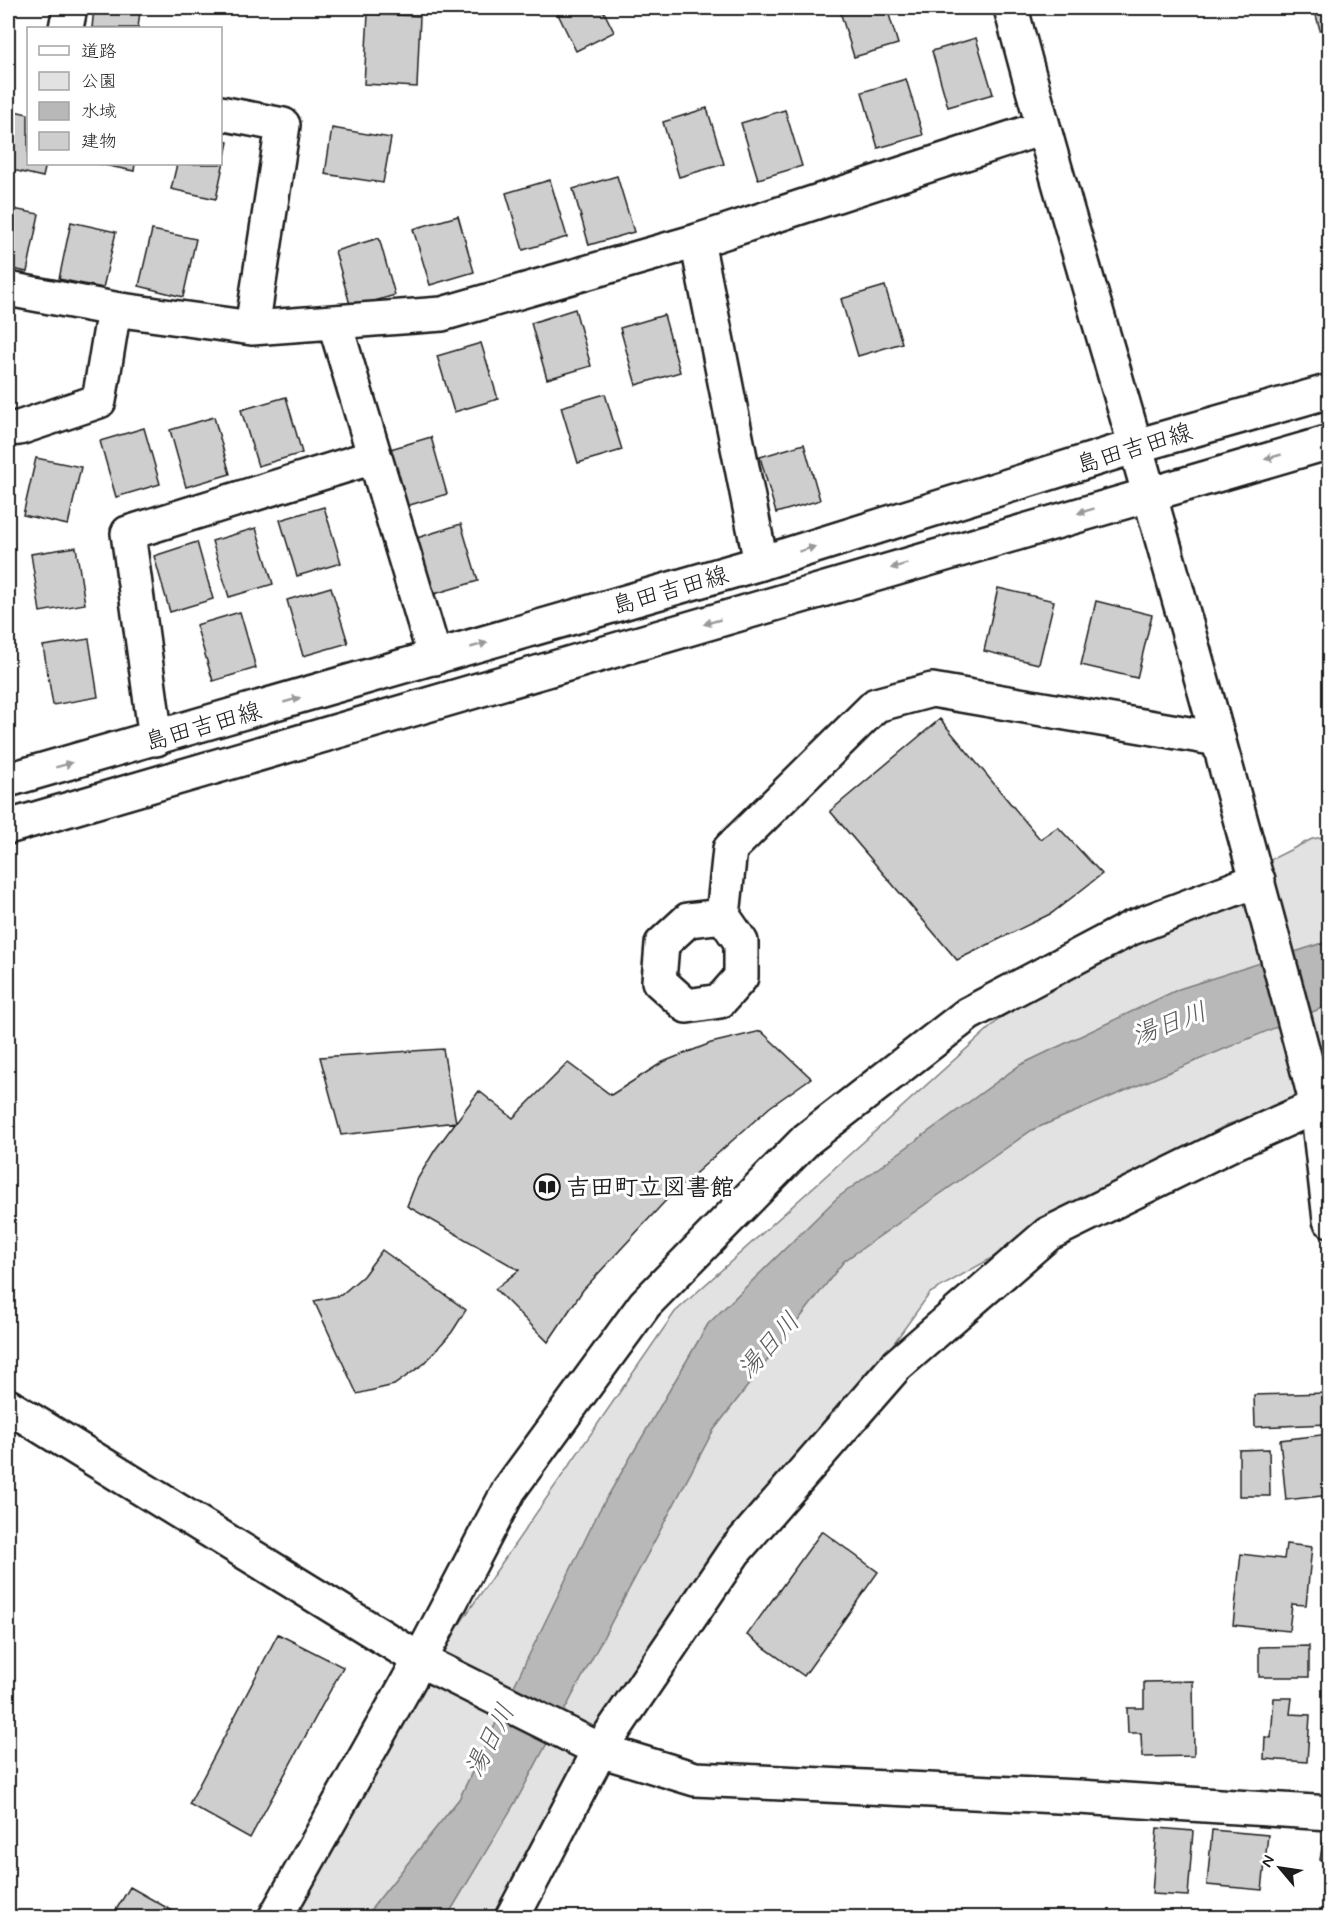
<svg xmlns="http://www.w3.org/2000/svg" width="1337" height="1925" font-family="Mynerve,'Klee One',sans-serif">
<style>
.green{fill:#e2e2e2;stroke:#7f7f7f;stroke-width:1.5}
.water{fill:#b8b8b8;stroke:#7a7a7a;stroke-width:1.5}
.building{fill:#cecece;stroke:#1c1c1c;stroke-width:1.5}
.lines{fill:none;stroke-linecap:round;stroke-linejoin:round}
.minor-casing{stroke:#1c1c1c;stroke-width:38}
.tertiary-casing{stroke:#1c1c1c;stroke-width:38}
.primary-casing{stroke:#1c1c1c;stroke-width:38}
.minor{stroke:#fff;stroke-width:33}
.tertiary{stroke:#fff;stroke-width:33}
.primary{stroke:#fff;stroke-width:33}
.oneway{fill:#999}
.labels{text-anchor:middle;stroke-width:6;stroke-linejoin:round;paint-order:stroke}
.street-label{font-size:24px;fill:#1c1c1c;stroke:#fff}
.poi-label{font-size:24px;font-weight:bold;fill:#1c1c1c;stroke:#fff;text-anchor:start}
.water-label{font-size:26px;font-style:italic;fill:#5a5a5a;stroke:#fff}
</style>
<rect width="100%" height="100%" fill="#fff"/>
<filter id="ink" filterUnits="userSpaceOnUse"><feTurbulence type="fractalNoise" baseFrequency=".0167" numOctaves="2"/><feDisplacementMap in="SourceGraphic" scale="12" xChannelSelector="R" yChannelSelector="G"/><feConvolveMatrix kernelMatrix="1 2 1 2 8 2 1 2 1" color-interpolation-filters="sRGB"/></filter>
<g filter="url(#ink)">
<path class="green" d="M1329,836V1090L1226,1125L930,1293L600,1750L503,1917L278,1918L354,1777L675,1312L1056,968L1312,839Z"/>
<path class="water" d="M1329,941V1005L1032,1130L844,1261L713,1431L519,1796L447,1917L364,1918L459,1799L599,1511L708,1324L837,1198L1020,1065L1179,989Z"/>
<path class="building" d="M94,8L140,11L138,28H92Z
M555,8H602L614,32L576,51Z
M839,8H887L898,44L854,57Z
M1314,8H1330V28L1320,30Z
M368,14L420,16L417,87L364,84Z
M976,38L993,94L948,107L932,51Z
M906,79L923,135L878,148L862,92Z
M707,108L724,164L679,177L663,122Z
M10,110L28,114V164H46L43,177L8,169V123Z
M785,110L802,166L758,179L741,123Z
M332,128L391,138L383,183L325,174Z
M220,140L228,142L216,199L171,189L177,164H220Z
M99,164H135L134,171Z
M617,176L634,232L589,245L573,189Z
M550,180L567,237L523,250L506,193Z
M8,208L39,214L27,272L8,268Z
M458,216L474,272L430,285L413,229Z
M71,222L116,232L103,288L59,279Z
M152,230L196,239L183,297L139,286Z
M379,238L395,295L351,308L335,251Z
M885,286L902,343L858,356L841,299Z
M575,309L591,366L547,379L531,323Z
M664,315L680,372L636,385L620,328Z
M481,343L498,399L454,412L437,356Z
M605,394L622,450L578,463L561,407Z
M286,397L302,453L258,466L241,410Z
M214,417L230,474L186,487L170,430Z
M144,428L160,484L116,497L100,441Z
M431,437L447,494L403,507L387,450Z
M804,444L820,500L776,513L760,457Z
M36,458L81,467L68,525L23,515Z
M324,507L341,563L297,576L280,520Z
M461,524L478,581L434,594L417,538Z
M256,528L273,584L229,597L212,541Z
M197,542L213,599L170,612L154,556Z
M76,547L85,604L40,612L31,554Z
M331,587L348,643L303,656L287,600Z
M998,588L1054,601L1039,664L984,651Z
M1096,601L1152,615L1137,678L1081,665Z
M240,612L256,668L213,681L196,625Z
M89,639L98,697L53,705L43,646Z
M940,719L1040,839L1058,827L1102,874L1052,913L957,960L830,811Z
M761,1031L811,1078L770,1107L670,1196L583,1290L548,1342L495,1289L519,1270L407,1206L418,1178L435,1150L479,1091L513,1118L568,1063L611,1095L663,1062L711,1043Z
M443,1049L456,1122L341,1135L320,1057Z
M382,1250L466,1310L452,1332L425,1363L394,1385L357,1394L314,1301L341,1295L363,1276Z
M1327,1393L1328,1424L1255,1427L1254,1395Z
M1329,1434L1330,1495L1286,1500L1280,1440Z
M1269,1449L1270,1496H1239V1450Z
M822,1531L878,1572L804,1676L747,1635Z
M1286,1544L1312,1547L1306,1605L1292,1604L1289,1631L1233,1625L1241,1554L1284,1559Z
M278,1634L343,1667L250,1838L189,1804Z
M1309,1646V1677H1259V1647Z
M1193,1681L1194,1756L1142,1757L1141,1733H1128L1127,1708H1144V1682Z
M1274,1698H1292L1290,1714L1310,1715L1307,1762L1264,1759L1265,1737L1271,1738Z
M1157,1828L1193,1831L1188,1896L1152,1894Z
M1212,1830L1268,1835L1262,1890L1207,1885Z
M1324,1836L1330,1837V1861L1320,1860Z
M130,1887L185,1918H111Z
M1072,1914V1918H1015V1915Z"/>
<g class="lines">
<g class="minor-casing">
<path id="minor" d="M66,28L70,8
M220,113L283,125L252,328
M697,241L761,563
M8,289L114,309L252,328L442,314L697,241L1042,128
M335,324L435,658
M8,429L19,428L99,401L114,309
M156,739L128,533L373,457
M723,916L688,920L662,944L659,981L687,1006L720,1001L741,977V942L723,916L730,849L876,705L932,690L1218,739
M1317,1105L1330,1220
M8,1406L420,1660L600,1750L695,1779L1079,1797L1330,1813
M275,1918L420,1660L509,1490L645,1304L807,1139L968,1014L1131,928L1258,880
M512,1918L600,1750L734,1552L896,1366L1048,1234L1227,1146L1330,1100"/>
</g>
<g class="tertiary-casing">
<path id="tertiary" d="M1011,8C1049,155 1094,301 1136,448C1199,666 1259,885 1317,1105"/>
</g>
<g class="primary-casing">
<path id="primary" d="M8,780L761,563L1136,446L1330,391
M8,827L1330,442"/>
</g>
<use href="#minor" class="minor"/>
<use href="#tertiary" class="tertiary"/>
<use href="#primary" class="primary"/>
</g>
<defs><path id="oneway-solid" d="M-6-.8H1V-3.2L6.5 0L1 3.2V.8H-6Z" transform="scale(1.5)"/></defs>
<g class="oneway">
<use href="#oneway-solid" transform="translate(1273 457) rotate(164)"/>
<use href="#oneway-solid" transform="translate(1086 511) rotate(163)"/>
<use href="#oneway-solid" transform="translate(807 549) rotate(-17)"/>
<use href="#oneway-solid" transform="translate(899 566) rotate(163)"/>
<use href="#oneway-solid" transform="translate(712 622) rotate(164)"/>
<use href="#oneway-solid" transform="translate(479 645) rotate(-16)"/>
<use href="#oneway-solid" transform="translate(292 700) rotate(-16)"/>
<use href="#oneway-solid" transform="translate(64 765) rotate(-15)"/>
</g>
</g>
<defs>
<g id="library-ring" transform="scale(1.35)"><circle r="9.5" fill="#fff" stroke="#1c1c1c" stroke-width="1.5"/><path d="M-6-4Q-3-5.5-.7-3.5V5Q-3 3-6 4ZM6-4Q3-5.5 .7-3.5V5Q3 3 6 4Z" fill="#1c1c1c"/></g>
</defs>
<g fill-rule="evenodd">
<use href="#library-ring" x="547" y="1187"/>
</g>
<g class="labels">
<g class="street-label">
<text transform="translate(1134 448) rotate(-17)" y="8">島田吉田線</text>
<text transform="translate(670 590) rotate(-16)" y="8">島田吉田線</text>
<text transform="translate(203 726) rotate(-16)" y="8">島田吉田線</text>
</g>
<g class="poi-label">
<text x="566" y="1195">吉田町立図書館</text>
</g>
<g class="water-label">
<text transform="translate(1169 1023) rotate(-20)" y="9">湯日川</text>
<text transform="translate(768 1345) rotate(-48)" y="9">湯日川</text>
<text transform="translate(489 1740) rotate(-63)" y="9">湯日川</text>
</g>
</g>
<rect width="1337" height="1925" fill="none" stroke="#fff" stroke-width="30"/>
<rect x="15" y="15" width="1307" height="1895" fill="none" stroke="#1c1c1c" stroke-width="2" filter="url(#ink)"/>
<rect x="27" y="27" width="195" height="138" fill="#ffffff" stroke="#a4a4a4" stroke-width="1.5"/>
<rect x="39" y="46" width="30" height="9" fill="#ffffff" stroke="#a4a4a4" stroke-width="1.5"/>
<text x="81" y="57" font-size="18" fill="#1c1c1c">道路</text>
<rect x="39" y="72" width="30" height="18" fill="#e2e2e2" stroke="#a4a4a4" stroke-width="1.5"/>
<text x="81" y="87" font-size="18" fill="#1c1c1c">公園</text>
<rect x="39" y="102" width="30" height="18" fill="#b8b8b8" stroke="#a4a4a4" stroke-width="1.5"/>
<text x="81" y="117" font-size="18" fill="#1c1c1c">水域</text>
<rect x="39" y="132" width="30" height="18" fill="#cecece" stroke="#a4a4a4" stroke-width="1.5"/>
<text x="81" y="147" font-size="18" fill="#1c1c1c">建物</text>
<g transform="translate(1280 1868) rotate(299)" stroke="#ffffff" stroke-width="4.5" paint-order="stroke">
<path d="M0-4.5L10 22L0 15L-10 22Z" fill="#1c1c1c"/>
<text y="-9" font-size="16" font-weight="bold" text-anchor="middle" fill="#1c1c1c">N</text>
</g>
</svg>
